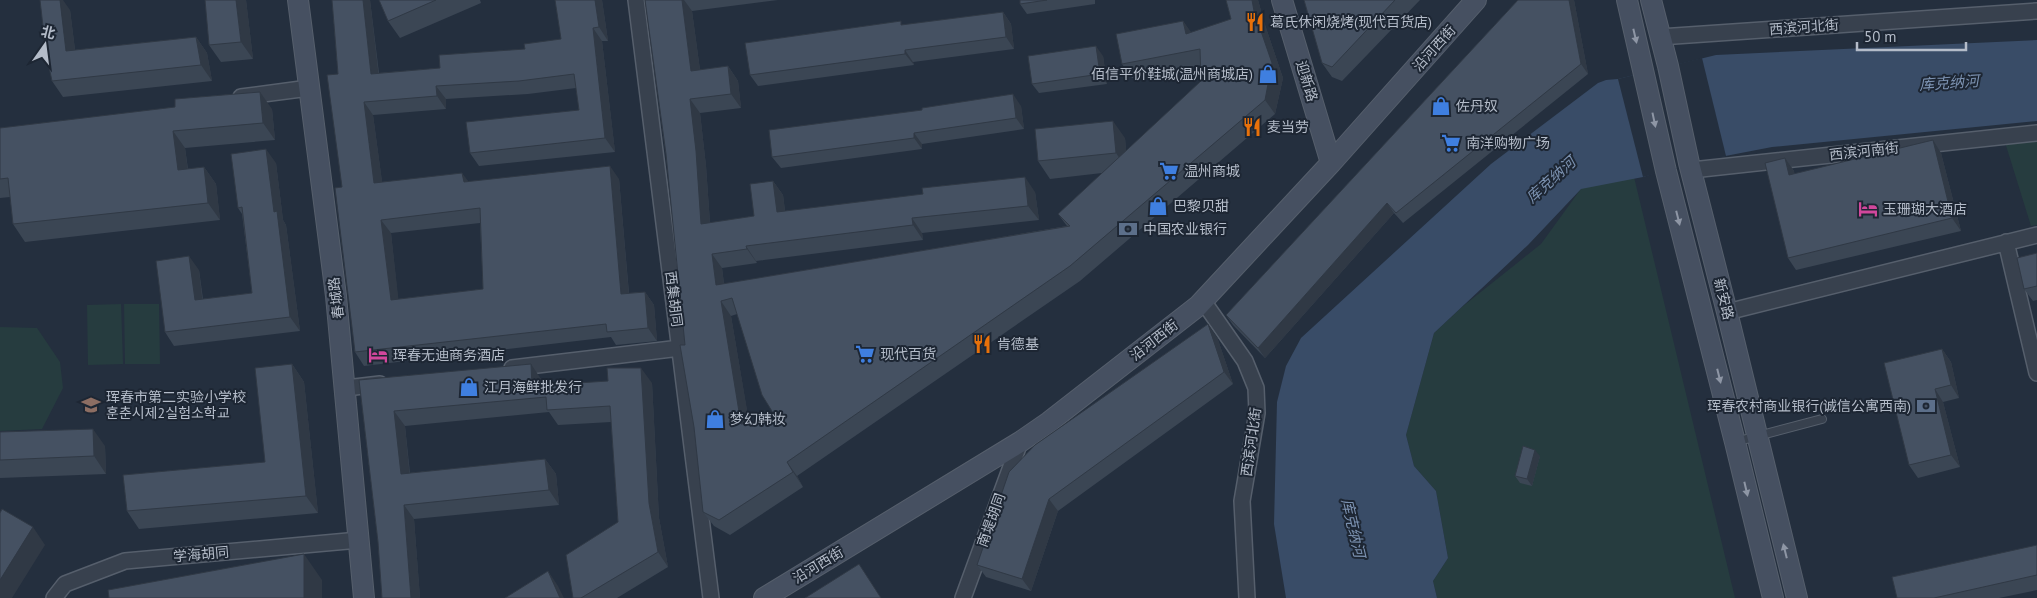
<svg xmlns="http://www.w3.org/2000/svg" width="2037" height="598" font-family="'PT Sans','Noto Sans SC','Noto Sans KR',sans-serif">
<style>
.green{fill:#263c3f}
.water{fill:#394c67}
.pier{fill:#242f3e}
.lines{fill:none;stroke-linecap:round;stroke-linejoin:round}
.lane-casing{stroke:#565f6c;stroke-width:10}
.street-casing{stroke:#565f6c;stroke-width:18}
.secondary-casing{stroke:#565f6c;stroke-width:22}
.lane{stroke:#38414e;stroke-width:8}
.street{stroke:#38414e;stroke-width:15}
.secondary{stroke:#465061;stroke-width:20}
.wall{fill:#3b4654;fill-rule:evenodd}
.shaded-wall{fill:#303945}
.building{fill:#455162;stroke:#303945;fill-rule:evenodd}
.oneway{fill:#8e96a5}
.labels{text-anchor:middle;stroke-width:4;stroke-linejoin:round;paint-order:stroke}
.poi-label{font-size:14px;fill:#b4bcc9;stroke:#1d2633;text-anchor:start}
.street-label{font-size:14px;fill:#b4bcc9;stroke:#1d2633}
.water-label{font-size:15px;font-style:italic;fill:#7c92b1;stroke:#1d2633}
</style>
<rect width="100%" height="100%" fill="#242f3e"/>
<path class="green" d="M2037,136V225L2031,226L2004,139Z
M1591,175L1634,177L1735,598H1437L1433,581L1448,558L1436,491L1414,466L1406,435L1434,333L1462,307L1541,244Z
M121,304L123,364L88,365L87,305Z
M124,304H159L160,364H125Z
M0,327L37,328L60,362L63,388L42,429L0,431Z"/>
<path class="water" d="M2037,40V121L1772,147L1689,163L1643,177L1581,189L1528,245L1434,333L1406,435L1414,466L1436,491L1448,558L1433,581L1437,598H1286L1274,524L1277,402L1286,366L1301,338L1491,164L1598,83L1606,80L1618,79L1716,55Z"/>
<path class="pier" d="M1702,58L1726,156L1643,177L1618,79Z"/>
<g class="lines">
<g class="lane-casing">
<path id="lane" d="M1735,442L1822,419"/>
</g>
<g class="street-casing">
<path id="street" d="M636,0L711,598
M1660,37L2037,11
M241,97L309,88
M1692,170L2037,133
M2006,242L2037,373
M1203,301L1245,361L1256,388L1257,413L1242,501L1247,598
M1727,312L2037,235
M512,368L680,348
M346,388L380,384
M54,598L65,584L125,561L359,540
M963,598L1020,442"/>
</g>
<g class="secondary-casing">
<path id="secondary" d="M298,0L336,296L364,598
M1282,0L1331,163
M1627,0L1666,171L1735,442L1773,598
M1651,0L1668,66L1689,163L1727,312L1797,598
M764,598L1020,442L1049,422L1198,306L1331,163L1476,0"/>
</g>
<use href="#lane" class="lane"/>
<use href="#street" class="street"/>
<use href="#secondary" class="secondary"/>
</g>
<path class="wall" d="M246,0L253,59L221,62L209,45Z
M332,0H370L379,73L440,68L525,49L561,39L602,0L608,41H602L615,152L479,166L470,153L579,110L576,88L528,94L446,99V109L373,115L382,182L619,179L629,293L645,292L654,305L657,341L616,345L611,337L364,366L355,352L342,187L338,74ZM480,223L483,289L398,299L391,233Z
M379,0H480L481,3L400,38L388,21Z
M645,0H778L692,11L700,70L728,66L738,81L741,108L700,113L706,166L710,223L754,216L773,181L783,195L785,211L1035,192L1039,220L922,233L923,240L756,261L757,263L722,268L724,284L1067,226L1058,214L1102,173L1050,179L1038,161L1125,138L1126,151L1201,81V65L1132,78L1122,64L1183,21L1191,33L1231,19L1226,0H1258L1265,25L1283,78L1275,114L1080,281L797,476L803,487L730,535L714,526L703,512L666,154ZM737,314L778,421L749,423L731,316Z
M1020,0H1095V4L1027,14L1020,4Z
M1304,0H1420L1342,81L1332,77L1322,63Z
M1518,0H1574L1588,74L1403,223L1394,213L1265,358L1233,325L1226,315Z
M70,10L75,50L196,37L207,53L212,81L63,97L52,81Z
M1003,12L1011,24L1014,49L913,62L914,65L758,86L750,75L903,25Z
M1103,56L1107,84L1039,93L1032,84Z
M1021,106L1024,129L922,144V149L781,168L772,157Z
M272,109L275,140L185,148L188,169L204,167L216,184L220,220L25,242L13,224L10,197L0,198V128Z
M1941,153L1961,231L1796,270L1788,258L1785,158L1794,171V174Z
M276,163L283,220L286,225L300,331L174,346L165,332L199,270L203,299L252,293L242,214L238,208Z
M2037,253V300L2033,301L2024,289Z
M1217,337L1233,384L1058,511L1031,591L986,577L977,565Z
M1942,349L1951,362L1959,398L1943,402L1960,467L1918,478L1909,465Z
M292,364L304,382L318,513L139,529L127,511L265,462Z
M541,379L542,385L652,383L659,518L668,567L617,598H573L618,522L611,422L558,425L549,412L405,426L410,473L545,459L556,474L559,505L414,519L420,598H382L378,542L359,380Z
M0,432L105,446L106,474L0,478Z
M1540,456L1532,486L1520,483L1515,476Z
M2037,545V590L1999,598H1897Z"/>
<path class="shaded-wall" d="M60,0H63L70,10L77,66L66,51Z
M236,0H246L253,59L241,42Z
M363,0H370L380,87L371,74Z
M595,0H602L608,41L599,27Z
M682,0H684L692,11L702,85L691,71Z
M1252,0H1258L1265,25L1283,78L1275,114L1265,100Z
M1569,0H1574L1588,74L1581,64Z
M1003,12L1011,24L1014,49L1006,37Z
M1183,21L1194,36L1186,34Z
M593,28L602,41L615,152L605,138Z
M196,37L207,53L212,81L201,65Z
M1096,46L1103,56L1107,84L1100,74Z
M905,50L913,62L914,65L905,54Z
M728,66L738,81L741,108L731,94Z
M436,86L446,99V109L437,96Z
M260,92L272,109L275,140L263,123Z
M1013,94L1021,106L1024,129L1016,118Z
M690,99L700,113L706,166L711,238L701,224Z
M364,102L373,115L384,196L374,183Z
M1113,121L1125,138L1128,171L1116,153Z
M173,131L185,148L190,187L178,170Z
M914,133L922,144V149L914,138Z
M1933,140L1941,153L1961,231L1952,218Z
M266,149L276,163L283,220L286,225L300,331L290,317L274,212Z
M1785,158L1794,171L1798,187L1789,175Z
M610,166L619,179L630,307L621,294Z
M204,167L216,184L220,220L208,203Z
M462,173L472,186L464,182Z
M1025,177L1035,192L1039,220L1028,206Z
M773,181L783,195L787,227L777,212Z
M1387,203L1394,213L1265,358L1258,348Z
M912,218L922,233L923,240L913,225Z
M381,220L391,233L400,313L391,300Z
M746,246L756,261L757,263L747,249Z
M712,254L722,268L726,300L716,285Z
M189,256L199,270L204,314L195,300Z
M645,292L654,305L657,341L648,328Z
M721,301L731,316L752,439L741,424Z
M1208,324L1217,337L1233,384L1224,372Z
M1942,349L1951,362L1959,398L1951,385Z
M292,364L304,382L318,513L306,496Z
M531,364L541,379L543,397L532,386Z
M641,368L652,383L659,518L668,567L658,552L649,503Z
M1935,389L1943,402L1960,467L1951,455Z
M394,411L405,426L411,489L401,474Z
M93,429L105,446L106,474L94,456Z
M1535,450L1540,456L1532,486L1527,479Z
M545,459L556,474L559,505L549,490Z
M787,462L797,476L803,487L793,472Z
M1049,499L1058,511L1031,591L1022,579Z
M404,505L414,519L420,598H411Z
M33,527L45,545L12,598H0V580Z
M304,554L322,580V598H304Z
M548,571L558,586L564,598H560Z"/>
<path class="building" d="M40,0H60L66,51L196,37L201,65L52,81L46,53Z
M205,0H236L241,42L209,45Z
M332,0H363L371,74L440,68L439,55L525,49L524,44L561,39L555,0H595L599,27L593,28L605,138L470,153L466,122L579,110L574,74L519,81L436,86L437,96L364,102L374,183L462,173L464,182L610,166L621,294L645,292L648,328L607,332L606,324L355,352L335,188L342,187L327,75L338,74ZM480,208L483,289L391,300L381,220Z
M379,0H436L388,21Z
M645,0H682L691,71L728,66L731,94L690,99L696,151L701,224L754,216L750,184L773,181L777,212L923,194L922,188L1025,177L1028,206L912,218L913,225L746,246L747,249L712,254L716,285L1070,226L1058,214L1201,81L1200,49L1122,64L1116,34L1183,21L1186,34L1231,19L1226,0H1252L1254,11L1272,63L1265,100L1070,266L787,462L793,472L719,520L703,512L694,427L680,345H685L666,154ZM732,298L762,395L778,421L741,424L721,301Z
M1020,0H1047L1020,4Z
M1304,0H1395L1332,67L1322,63Z
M1518,0H1569L1581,64L1396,213L1387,203L1258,348L1226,315Z
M1003,12L1006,37L905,50V54L750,75L745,43L901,21V25Z
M1096,46L1100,74L1032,84L1028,56Z
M260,92L263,123L173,131L178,170L204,167L208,203L13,224L8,178L0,179V128L175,107V99Z
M1013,94L1016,118L914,133V138L772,157L769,130L922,110V108Z
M1113,121L1116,153L1038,161L1035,129Z
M1933,140L1952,218L1788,258L1765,163L1785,158L1789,175Z
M266,149L274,212L277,211L290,317L165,332L156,261L189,256L195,300L252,293L242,207L238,208L231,154Z
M2037,253V286L2024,289L2017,258Z
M1208,324L1224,372L1049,499L1022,579L977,565L1009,472L1035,445Z
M1942,349L1951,385L1935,389L1951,455L1909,465L1884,363Z
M292,364L306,496L127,511L123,475L265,462L255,368Z
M531,364L532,386L608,381L607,368H641L649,503L658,552L581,598H573L566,555L618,522L610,406L547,410L546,397L394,411L401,474L545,459L549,490L404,505L411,598H382L378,542L359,380Z
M93,429L94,456L0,460V432Z
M1523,446L1535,450L1527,479L1515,476Z
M2,509L33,527L0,580V513Z
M2037,545V575L1934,598H1897L1892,577Z
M304,554V598H109L108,590Z
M859,564L881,598H805Z
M548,571L560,598H505Z"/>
<defs><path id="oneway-solid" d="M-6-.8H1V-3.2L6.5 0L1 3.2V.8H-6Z" transform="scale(1.25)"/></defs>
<g class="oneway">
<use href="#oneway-solid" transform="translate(1635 36) rotate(77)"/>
<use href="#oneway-solid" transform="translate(1654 120) rotate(78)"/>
<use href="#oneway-solid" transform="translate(1678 218) rotate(76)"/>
<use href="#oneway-solid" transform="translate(1719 376) rotate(76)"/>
<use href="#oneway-solid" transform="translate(1746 489) rotate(77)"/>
<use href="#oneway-solid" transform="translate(1785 551) rotate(-104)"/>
</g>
<defs>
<g id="restaurant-bare" transform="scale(1.5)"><path d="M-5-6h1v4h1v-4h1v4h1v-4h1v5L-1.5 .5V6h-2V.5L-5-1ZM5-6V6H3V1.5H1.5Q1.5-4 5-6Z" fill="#e8710a" stroke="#1d2633" stroke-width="2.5" paint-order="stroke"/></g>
<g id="shop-bare" transform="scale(1.5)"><path d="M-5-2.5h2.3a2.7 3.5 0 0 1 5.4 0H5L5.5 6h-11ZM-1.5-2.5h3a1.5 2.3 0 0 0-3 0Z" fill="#3f7fe0" stroke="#1d2633" stroke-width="2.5" paint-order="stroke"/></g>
<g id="supermarket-bare" transform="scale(1.5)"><path d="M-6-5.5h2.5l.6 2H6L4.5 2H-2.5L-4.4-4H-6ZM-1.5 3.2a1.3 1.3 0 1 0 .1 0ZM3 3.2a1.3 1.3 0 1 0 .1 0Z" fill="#3f7fe0" stroke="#1d2633" stroke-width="2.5" paint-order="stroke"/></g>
<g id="hotel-bare" transform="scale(1.5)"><path d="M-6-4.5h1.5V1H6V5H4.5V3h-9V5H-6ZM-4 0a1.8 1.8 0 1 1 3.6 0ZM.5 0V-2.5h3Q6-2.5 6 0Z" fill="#d1479c" stroke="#1d2633" stroke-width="2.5" paint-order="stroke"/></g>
<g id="bank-bare" transform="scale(1.5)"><path d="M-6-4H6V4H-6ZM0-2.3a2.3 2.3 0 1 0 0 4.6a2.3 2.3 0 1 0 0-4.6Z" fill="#5c6f8a" stroke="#1d2633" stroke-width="2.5" paint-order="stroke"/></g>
<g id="school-bare" transform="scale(1.5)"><path d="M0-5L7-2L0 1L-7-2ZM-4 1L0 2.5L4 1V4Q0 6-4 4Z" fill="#8d6e63" stroke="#1d2633" stroke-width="2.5" paint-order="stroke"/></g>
</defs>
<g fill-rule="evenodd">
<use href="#restaurant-bare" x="1255" y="22"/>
<use href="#shop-bare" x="1268" y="74"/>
<use href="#shop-bare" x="1441" y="106"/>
<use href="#restaurant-bare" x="1252" y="127"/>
<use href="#supermarket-bare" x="1451" y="143"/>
<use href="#supermarket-bare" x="1169" y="171"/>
<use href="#shop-bare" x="1158" y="206"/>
<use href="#hotel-bare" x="1868" y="209"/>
<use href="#bank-bare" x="1128" y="229"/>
<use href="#restaurant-bare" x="982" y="344"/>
<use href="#supermarket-bare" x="865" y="354"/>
<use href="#hotel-bare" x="378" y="355"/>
<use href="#shop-bare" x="469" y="387"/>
<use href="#school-bare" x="91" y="405"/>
<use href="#bank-bare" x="1926" y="406"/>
<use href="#shop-bare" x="715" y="419"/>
</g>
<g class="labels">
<g class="poi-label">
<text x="1270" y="27">葛氏休闲烧烤(现代百货店)</text>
<text x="1253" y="79" text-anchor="end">佰信平价鞋城(温州商城店)</text>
<text x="1456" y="111">佐丹奴</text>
<text x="1267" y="132">麦当劳</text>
<text x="1466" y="148">南洋购物广场</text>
<text x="1184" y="176">温州商城</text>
<text x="1173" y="211">巴黎贝甜</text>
<text x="1883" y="214">玉珊瑚大酒店</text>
<text x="1143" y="234">中国农业银行</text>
<text x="997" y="349">肯德基</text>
<text x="880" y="359">现代百货</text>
<text x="393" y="360">珲春无迪商务酒店</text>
<text x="484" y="392">江月海鲜批发行</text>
<text x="106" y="402">珲春市第二实验小学校<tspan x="106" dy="16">훈춘시제2실험소학교</tspan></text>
<text x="1911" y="411" text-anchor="end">珲春农村商业银行(诚信公寓西南)</text>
<text x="730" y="424">梦幻韩妆</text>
</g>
<g class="street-label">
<text transform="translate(1804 27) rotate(-4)" y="5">西滨河北街</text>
<text transform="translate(1434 48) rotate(-48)" y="5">沿河西街</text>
<text transform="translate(1307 81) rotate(73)" y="5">迎新路</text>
<text transform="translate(1864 151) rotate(-6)" y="5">西滨河南街</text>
<text transform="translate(336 298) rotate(-97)" y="5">春城路</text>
<text transform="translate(674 299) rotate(83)" y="5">西集胡同</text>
<text transform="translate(1724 299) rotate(76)" y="5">新安路</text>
<text transform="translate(1154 340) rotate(-38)" y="5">沿河西街</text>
<text transform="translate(1251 442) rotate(-82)" y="5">西滨河北街</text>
<text transform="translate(991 520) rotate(-70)" y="5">南堤胡同</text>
<text transform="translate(201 554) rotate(-5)" y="5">学海胡同</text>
<text transform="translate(818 565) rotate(-31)" y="5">沿河西街</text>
</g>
<g class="water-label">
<text transform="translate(1949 83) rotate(-4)" y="5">库克纳河</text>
<text transform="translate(1551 180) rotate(-42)" y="5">库克纳河</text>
<text transform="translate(1353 528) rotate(77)" y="5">库克纳河</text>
</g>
</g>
<g transform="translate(45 45) rotate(14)" stroke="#1d2633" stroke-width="4" paint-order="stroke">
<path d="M0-4L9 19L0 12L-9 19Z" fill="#b4bcc9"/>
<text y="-8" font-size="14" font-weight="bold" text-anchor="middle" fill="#b4bcc9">北</text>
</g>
<path d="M1857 42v8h109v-8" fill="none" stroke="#b4bcc9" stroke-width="2.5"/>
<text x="1864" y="42" font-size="15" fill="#b4bcc9" stroke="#1d2633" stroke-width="4" paint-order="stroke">50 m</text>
</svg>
